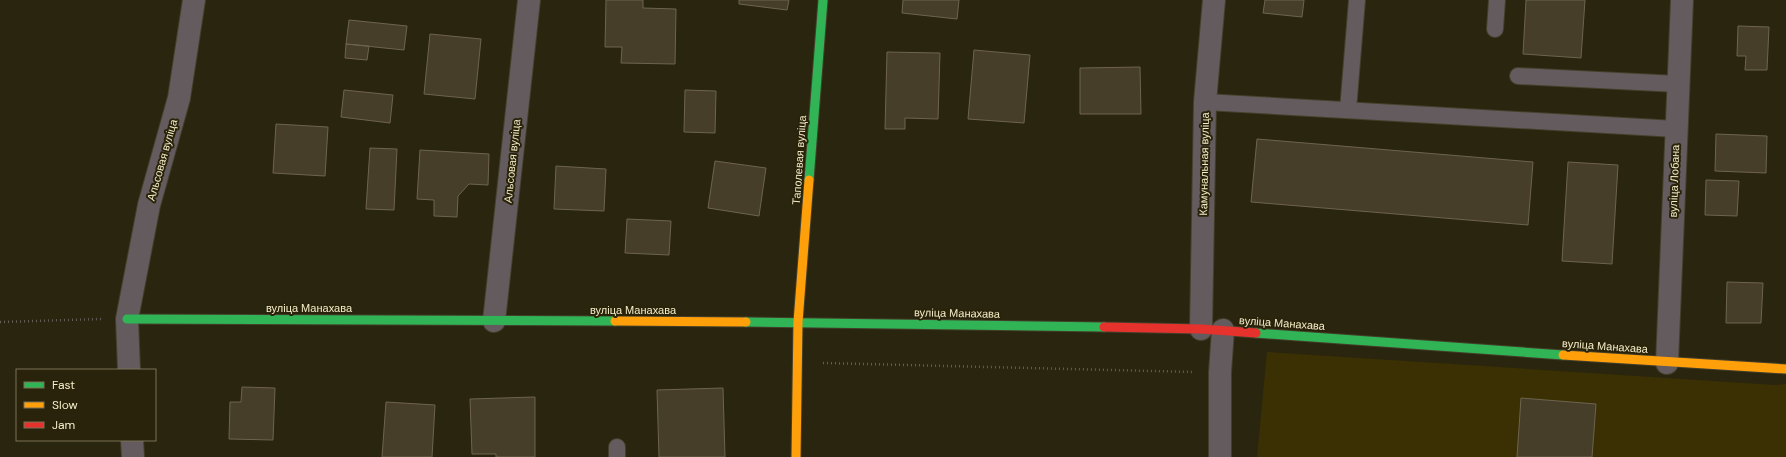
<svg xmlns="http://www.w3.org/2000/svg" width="1786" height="457" font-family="'DM Sans',sans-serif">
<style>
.built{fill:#3a3004}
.building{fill:#473e29;stroke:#6e644e}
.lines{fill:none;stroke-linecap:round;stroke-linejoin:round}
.lane-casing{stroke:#443f2b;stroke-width:18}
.street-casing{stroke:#443f2b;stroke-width:24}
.fast-casing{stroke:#443f2b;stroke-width:11}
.slow-casing{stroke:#443f2b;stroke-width:11}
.jam-casing{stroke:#443f2b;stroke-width:11}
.path{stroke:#645d58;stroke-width:2.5;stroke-dasharray:1 3;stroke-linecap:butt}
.lane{stroke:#635b5d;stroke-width:16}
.street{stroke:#635b5d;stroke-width:22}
.fast{stroke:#30b455;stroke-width:9}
.slow{stroke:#ff9f0a;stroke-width:9}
.jam{stroke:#e5322d;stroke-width:9}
.labels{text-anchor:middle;stroke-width:4;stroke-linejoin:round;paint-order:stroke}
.street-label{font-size:11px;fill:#f5ecc8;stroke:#29230b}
</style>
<rect width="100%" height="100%" fill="#2a250f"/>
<path class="built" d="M1267,352L1775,385L1786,384V457H1257Z"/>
<path class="building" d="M606,0H643V8L676,9L675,64L621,63L622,47H605Z
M739,0H789L787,10L739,4Z
M903,0H959L957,19L902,13Z
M1265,0H1304L1302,17L1263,13Z
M1526,0H1585L1581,58L1523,54Z
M349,20L407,26L404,50L346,44Z
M1738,26L1769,27L1767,70H1745L1746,56H1737Z
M430,34L481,39L475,99L424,94Z
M346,44L369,46L367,60L345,58Z
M974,50L1030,55L1024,123L968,119Z
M887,52L940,53L938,119L905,118V129H885Z
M1140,67L1141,114H1080V68Z
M344,90L393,95L390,123L341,117Z
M685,90L716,91L715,133L684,132Z
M276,124L328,127L325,176L273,173Z
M1716,134L1767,136L1766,173L1715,171Z
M1257,139L1533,162L1528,225L1251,202Z
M370,148L397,149L394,210L366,209Z
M420,150L489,154L488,185L469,184L458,196L457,217L434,216V200L417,199Z
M715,161L766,168L759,216L708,208Z
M1568,162L1618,165L1612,264L1562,261Z
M556,166L606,169L604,211L554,209Z
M1706,180L1739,181L1737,216L1705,215Z
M627,219L671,221L669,255L625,253Z
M1727,282L1763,283L1761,323H1726Z
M242,387L275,388L273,440L229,439L230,402H241Z
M723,388L725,457H659L657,390Z
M535,397V457H496V454H472L470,399Z
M1521,398L1596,404L1592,457H1517Z
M386,402L435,405L432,457H382Z"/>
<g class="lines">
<g class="lane-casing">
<path id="lane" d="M1495,29L1497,0
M1518,76L1678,84
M1205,102L1676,129
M1348,110L1357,0
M617,447V457"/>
</g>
<g class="street-casing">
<path id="street" d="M494,321L529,0
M1201,329L1205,102L1214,0
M1667,363L1682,0
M129,370L127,319L149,205L179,98L194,0
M132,440L133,457
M1220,457V372L1223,330"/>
</g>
<g class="fast-casing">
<path id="fast" d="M809,180L823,0
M127,319L615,321
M746,322L1104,327
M1256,333L1563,355"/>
</g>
<g class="slow-casing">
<path id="slow" d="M615,321L746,322
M1563,355L1786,369
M796,457L798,322L809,180"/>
</g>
<g class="jam-casing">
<path id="jam" d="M1104,327L1201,329L1256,333"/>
</g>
<path class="path" d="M0,322L101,319
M823,363L1194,372"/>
<use href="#lane" class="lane"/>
<use href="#street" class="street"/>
<use href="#fast" class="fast"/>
<use href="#slow" class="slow"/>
<use href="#jam" class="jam"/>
</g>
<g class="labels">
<g class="street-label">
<text transform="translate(162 160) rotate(-74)" y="4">Альсовая вуліца</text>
<text transform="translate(799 160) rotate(-86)" y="4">Таполевая вуліца</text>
<text transform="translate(512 161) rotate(-84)" y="4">Альсовая вуліца</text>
<text transform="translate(1204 164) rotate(-89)" y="4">Камунальная вуліца</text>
<text transform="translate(1674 181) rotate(-88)" y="4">вуліца Лобана</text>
<text x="309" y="312">вуліца Манахава</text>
<text x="633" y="314">вуліца Манахава</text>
<text transform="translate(957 313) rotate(1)" y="4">вуліца Манахава</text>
<text transform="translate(1282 323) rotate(4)" y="4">вуліца Манахава</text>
<text transform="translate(1605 346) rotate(4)" y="4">вуліца Манахава</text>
</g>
</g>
<rect x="16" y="369" width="140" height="72" fill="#29230b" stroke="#7b7357"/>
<rect x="24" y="382" width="20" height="6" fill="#30b455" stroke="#7b7357"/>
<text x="52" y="389" font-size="12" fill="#f5ecc8">Fast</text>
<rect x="24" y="402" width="20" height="6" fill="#ff9f0a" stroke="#7b7357"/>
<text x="52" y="409" font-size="12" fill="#f5ecc8">Slow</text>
<rect x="24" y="422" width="20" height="6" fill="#e5322d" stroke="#7b7357"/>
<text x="52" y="429" font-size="12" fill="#f5ecc8">Jam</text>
</svg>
